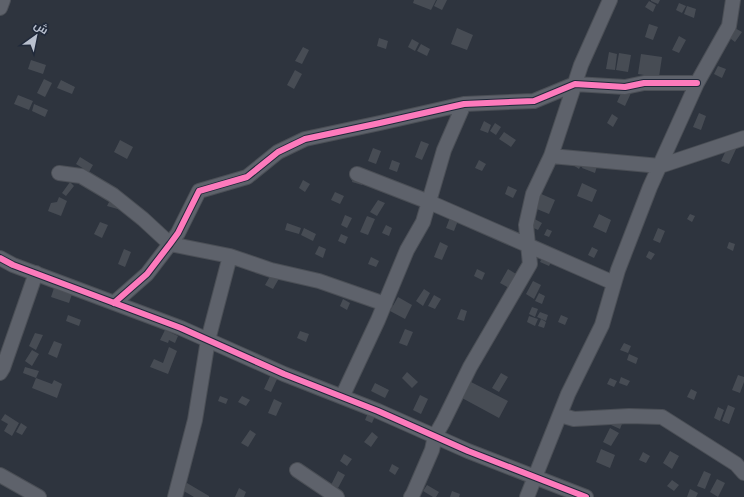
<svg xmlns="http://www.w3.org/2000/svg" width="744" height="497" font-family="'Noto Sans',Cairo,sans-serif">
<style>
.building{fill:#474c54}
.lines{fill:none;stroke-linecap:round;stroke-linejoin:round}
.minor-casing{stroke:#4b4f56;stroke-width:16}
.minor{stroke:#5e626b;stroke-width:14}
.cycleway-casing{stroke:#20293a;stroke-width:8}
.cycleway{stroke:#fd7abc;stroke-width:6}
</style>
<rect width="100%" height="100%" fill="#2e343e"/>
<path class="building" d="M414,0H436L431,10L413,3Z
M437,0H447L442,10L434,6Z
M651,0H660L658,4L651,1Z
M649,1L656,5L653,12L645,7Z
M679,3L686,6L682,13L676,10Z
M687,6L696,9L694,18L684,14Z
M649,24L658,27L653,40L645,37Z
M733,27L742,32L735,42L727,36Z
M457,28L473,35L467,50L451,44Z
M679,36L686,40L679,53L672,50Z
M379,38L388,41L386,49L377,46Z
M412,39L419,43L415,51L408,47Z
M421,44L430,49L427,56L417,51Z
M303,47L309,50L302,64L295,61Z
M609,52L617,54L615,70L606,69Z
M619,53L631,55L628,72L616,70Z
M641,54L662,57L659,77L650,76V82L643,81L644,75L638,74Z
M31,60L46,65L43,74L28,69Z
M718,66L726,69L722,78L714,74Z
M295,70L302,74L294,89L287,85Z
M44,79L52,83L45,97L37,93Z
M61,80L75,87L72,94L57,88Z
M623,89L631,93L625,106L617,102Z
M18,95L33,101L29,110L14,104Z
M34,104L48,110L45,117L32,111Z
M699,113L706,116L701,130L693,127Z
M612,114L618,118L613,127L607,123Z
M484,121L491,125L488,133L480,130Z
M495,123L501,127L496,135L490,131Z
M504,132L516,140L511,147L499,139Z
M120,140L133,147L127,159L114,152Z
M421,141L429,144L422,160L415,157Z
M728,146L736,149L729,164L721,161Z
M373,148L381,151L376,164L368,161Z
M80,157L93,165L89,172L76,164Z
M392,160L400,163L397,172L389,169Z
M479,160L486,164L482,171L475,168Z
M576,160L582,163L579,169L573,165Z
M584,162L597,166L595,173L582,168Z
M353,177L363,180L362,185L352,182Z
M303,180L310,184L305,192L299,188Z
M70,182L74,186L66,196L62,193Z
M582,183L597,190L592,202L577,196Z
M508,186L517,190L513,198L505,194Z
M335,192L344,196L340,204L331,200Z
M539,193L555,200L549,214L532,207Z
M59,197L67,201L61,216L48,211L51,203L57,202Z
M110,200L123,204L121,210L107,206Z
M378,200L385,203L377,216L370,212Z
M599,214L611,220L606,233L593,227Z
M690,214L695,216L692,222L687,219Z
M345,215L352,218L347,228L341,225Z
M451,215L459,218L454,231L446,228Z
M367,216L375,219L368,235L360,232Z
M529,216L542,223L538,230L525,224Z
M100,222L108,225L102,238L94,234Z
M287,223L301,228L299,234L285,230Z
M386,225L392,228L389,236L382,233Z
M304,228L316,234L313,241L301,235Z
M658,228L665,231L660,243L653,240Z
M547,229L552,231L549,237L544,235Z
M341,234L348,237L345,244L338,241Z
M440,242L448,246L442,260L434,257Z
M729,242L735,244L733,251L727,248Z
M319,246L326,249L323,258L315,254Z
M592,247L598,250L594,258L588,255Z
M124,249L131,252L125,267L118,264Z
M649,251L655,254L651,260L646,257Z
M544,254L553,258L549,266L540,262Z
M371,257L379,261L376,267L368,264Z
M477,269L485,273L482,280L474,276Z
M508,269L521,277L513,290L500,283Z
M273,271L281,275L273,289L265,285Z
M533,281L541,285L534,299L526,294Z
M55,285L73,291L69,303L51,297Z
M424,289L430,293L423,306L416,301Z
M539,293L545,296L542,304L535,301Z
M434,295L441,299L435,309L428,306Z
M398,297L412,305L405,319L390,311Z
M343,299L350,303L347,310L340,306Z
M532,307L538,309L535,317L529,314Z
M461,309L467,311L464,321L457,319Z
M540,312L548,315L546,321L537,317Z
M68,315L81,320L79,326L66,321Z
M561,315L568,318L565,325L558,322Z
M529,316L538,319L535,326L527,322Z
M541,319L546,322L544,328L538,326Z
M405,329L413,332L407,346L399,343Z
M165,330L178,336L175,343L169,340L168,343L160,340Z
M300,331L309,334L306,342L297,338Z
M35,333L43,335L36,350L29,346Z
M54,341L62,344L57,358L48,354Z
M624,343L631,346L628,353L620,350Z
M169,347L177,351L168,374L150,367L154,359L163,363Z
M32,350L39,354L32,366L25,361Z
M629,354L638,358L636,364L627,360Z
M25,367L39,371L36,378L23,373Z
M407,372L418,382L412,388L402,378Z
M501,373L508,377L499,392L492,388Z
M271,374L278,377L271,392L264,389Z
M738,375L744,377V382L740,393L732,390Z
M621,377L630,381L627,386L619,383Z
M36,378L52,384L54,380L62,384L57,398L32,388Z
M610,378L617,381L614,387L607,384Z
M471,382L508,401L499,418L462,398Z
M375,383L389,390L385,398L371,391Z
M691,389L697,392L694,400L687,397Z
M420,395L428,399L421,414L413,410Z
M220,396L228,399L226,404L218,401Z
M242,396L250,400L246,406L238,402Z
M274,399L282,403L276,416L268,413Z
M728,405L735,408L729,424L722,421Z
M718,407L724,410L720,421L714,418Z
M616,412L625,416L620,429L611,425Z
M368,413L375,416L372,423L365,420Z
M5,414L19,423L12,436L4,431L8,424L1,420Z
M21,423L27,427L22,435L16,432Z
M610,428L619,433L611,446L603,442Z
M250,430L256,434L248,447L241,443Z
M372,432L378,437L371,447L364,442Z
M601,449L615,455L610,468L596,462Z
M670,451L679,456L672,469L663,463Z
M643,452L650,456L646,463L639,460Z
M344,454L352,459L347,466L340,461Z
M392,464L399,468L395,475L389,471Z
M338,471L345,475L338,488L331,485Z
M704,471L711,474L705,489L697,486Z
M717,479L725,483L718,497L710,492Z
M672,480L679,485L674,491L667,486Z
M187,483L209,496V497H194L182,490Z
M427,485L439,492L436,497H433L423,491Z
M239,488L246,492L244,497H235Z
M690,489L698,493L696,497H687Z
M452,491L460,494L459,497H450Z"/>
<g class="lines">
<g class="minor-casing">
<path id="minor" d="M0,8L3,0
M551,156L660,166L744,138
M59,173L81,176L113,195L143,219L170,244L230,256L271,270L319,281L385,304
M357,174L429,202L614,283
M0,258L13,265L181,328L284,374L378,411L468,451L545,481L586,497
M114,303L147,274L170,244L178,233L199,191L247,177L278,152L305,139L380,123L464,104L534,101L575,84L625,87L644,83H697
M0,373L3,368L36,273
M342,397L378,320L407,250L423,222L444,150L464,104
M560,415L574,419L629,416L662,417L736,464L744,473
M297,470L337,497
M0,475L39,497
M175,497L195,420L208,340L230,256
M411,497L413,494L432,450L435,436L443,422L470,367L530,264L526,225L533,194L551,156L581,65L610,0
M527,497L568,394L602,325L618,270L650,187L697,83L729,26L733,0"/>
</g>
<use href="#minor" class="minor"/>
<g class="cycleway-casing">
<path id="cycleway" d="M0,258L13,265L181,328L284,374L378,411L468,451L545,481L586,497
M114,303L147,274L170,244L178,233L199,191L247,177L278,152L305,139L380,123L464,104L534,101L575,84L625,87L644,83H697"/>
</g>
<use href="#cycleway" class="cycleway"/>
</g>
<g transform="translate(36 36) rotate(33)" stroke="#20293a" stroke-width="3" paint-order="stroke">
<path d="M0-3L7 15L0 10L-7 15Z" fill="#b9c0ce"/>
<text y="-6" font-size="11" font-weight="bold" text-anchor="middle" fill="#b9c0ce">ش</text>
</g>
</svg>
